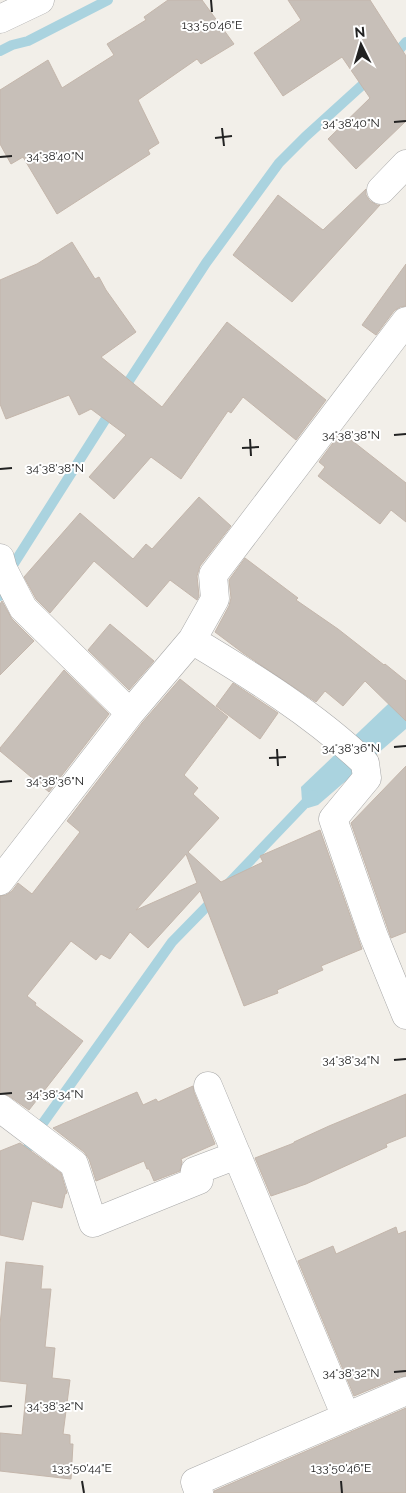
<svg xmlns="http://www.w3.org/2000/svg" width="406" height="1493" font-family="Raleway,sans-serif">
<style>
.water{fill:#aad3df}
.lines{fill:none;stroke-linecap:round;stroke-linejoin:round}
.stream{stroke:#aad3df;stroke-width:10}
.building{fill:#c7bfb8;stroke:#c4b6ab;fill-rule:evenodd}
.minor-casing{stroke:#a9a9a9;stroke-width:29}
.minor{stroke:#fff;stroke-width:28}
.ticks{fill:none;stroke:#222;stroke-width:2}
.ticks-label{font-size:12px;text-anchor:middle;fill:#222;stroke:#fff;stroke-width:4;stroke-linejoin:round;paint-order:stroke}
</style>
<rect width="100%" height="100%" fill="#f2efe9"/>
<path class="water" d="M406,687V729L318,805L308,808L302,801L301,787Z"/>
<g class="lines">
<path class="stream" d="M0,51L12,45L28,41L108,0
M392,58L406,42
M123,390L206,263L279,163L305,137L370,78
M0,596L4,591L13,565L112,409
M228,884L313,795
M21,1159L38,1130L172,942L215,898"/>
</g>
<path class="building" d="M168,0H202L234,44L201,64L197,59L138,100L159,143L148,150L150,154L57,214L23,157L11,164L0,144V90L48,60L62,88L114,55L107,44L146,20L144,17Z
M288,0H370L406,56V121L356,169L328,139L370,98L342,57L283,96L254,53L301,20Z
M366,189V195L370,201L377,205H380L292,302L233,255L278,195L323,230Z
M72,242L95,279L99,277L106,290L136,332L101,357L162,407L227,322L326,400L296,440L243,397L231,413L228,411L181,479L151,457L114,499L89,477L126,435L91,409L79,415L69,395L6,419L0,404V280L37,264Z
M406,264V306L400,307L394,311L376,335L362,325Z
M341,432L406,483V522L391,510L380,524L318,476L325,467L319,462L321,459Z
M199,497L231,526L200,566L197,576L199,596L197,600L170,580L147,607L94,561L50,613L36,599L24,577L80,513L133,559L146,544L152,549Z
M245,558L298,598L296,600L338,629L384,665L385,664L406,681V721L365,681L343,706L325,691L316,702L243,653L215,632L229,606L231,598L229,580Z
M2,601L12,619L34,641L0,675V604Z
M110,624L154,661L129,690L88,650Z
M64,670L109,714L49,792L0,751V748Z
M180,679L228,717L184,775L198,788L193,794L219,818L188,852L221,882L263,862L260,856L320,830L362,949L321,966L323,970L277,990L278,993L244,1006L200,891L148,948L130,932L110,959L101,954L96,960L71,941L27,996L36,1003L35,1005L83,1041L29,1110L9,1096L0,1093V896L6,895L12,891L18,883L32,894L80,832L67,821L142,723ZM186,854L197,883L136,910L180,861Z
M233,683L278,713L260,739L216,706Z
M406,766V932L391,938L351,823Z
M193,1086L194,1092L215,1144L181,1159L182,1162L180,1171L154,1181L149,1169H147L144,1161L96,1181L89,1159L84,1152L53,1128L137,1092L143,1105L156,1099L158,1102Z
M406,1094V1136L386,1144L387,1147L306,1184L271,1196L255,1158L294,1143V1142L329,1126Z
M20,1143L61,1173L67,1193L65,1194L62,1208L32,1201L23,1240L0,1235V1151Z
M396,1227L398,1234L406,1231V1376L400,1377L354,1396L298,1261L333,1246L336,1254Z
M6,1262L43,1266L41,1289H51L45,1347L55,1348L52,1378L70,1380L63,1434L70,1435V1444H73L71,1479L0,1471V1433L22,1435L27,1384L0,1381V1325Z
M406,1408V1493H214V1491Z"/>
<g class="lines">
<g class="minor-casing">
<path id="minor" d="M0,19L40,0
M381,190L406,164
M0,558L3,569L23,608L130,713
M192,640L215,599L213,575L406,321
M0,881L130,713L192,640C252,676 315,715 365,763L367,778L333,819L373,934L406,1015
M208,1086L346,1417
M0,1108L74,1164L93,1223L199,1180L195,1171L237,1155
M199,1493L195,1482L406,1391"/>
</g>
<use href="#minor" class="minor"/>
</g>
<path class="ticks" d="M211,0L212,12M394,122L406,121M222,128L224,146M215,138L232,136M0,157L12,156M394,435L406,434M250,439L251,456M242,448L259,447M0,469L12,468M394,747L406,746M277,749L278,766M269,758L286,757M0,782L12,781M394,1060L406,1059M0,1094L12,1093M394,1372L406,1371M0,1407L12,1406M82,1481L84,1493M341,1481L342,1493"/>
<g class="ticks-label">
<text x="212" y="29">133°50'46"E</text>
<text x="351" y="127">34°38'40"N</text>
<text x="55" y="160">34°38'40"N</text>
<text x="351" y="439">34°38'38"N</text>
<text x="55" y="472">34°38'38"N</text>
<text x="351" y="752">34°38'36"N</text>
<text x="55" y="785">34°38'36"N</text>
<text x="351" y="1064">34°38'34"N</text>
<text x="55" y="1098">34°38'34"N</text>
<text x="351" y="1377">34°38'32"N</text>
<text x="55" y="1410">34°38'32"N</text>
<text x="82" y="1472">133°50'44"E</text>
<text x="341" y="1472">133°50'46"E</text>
</g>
<g transform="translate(361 45) rotate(355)" stroke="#ffffff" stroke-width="4" paint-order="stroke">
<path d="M0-4L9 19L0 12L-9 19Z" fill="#222222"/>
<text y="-8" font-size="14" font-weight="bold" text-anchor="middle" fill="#222222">N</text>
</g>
</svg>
